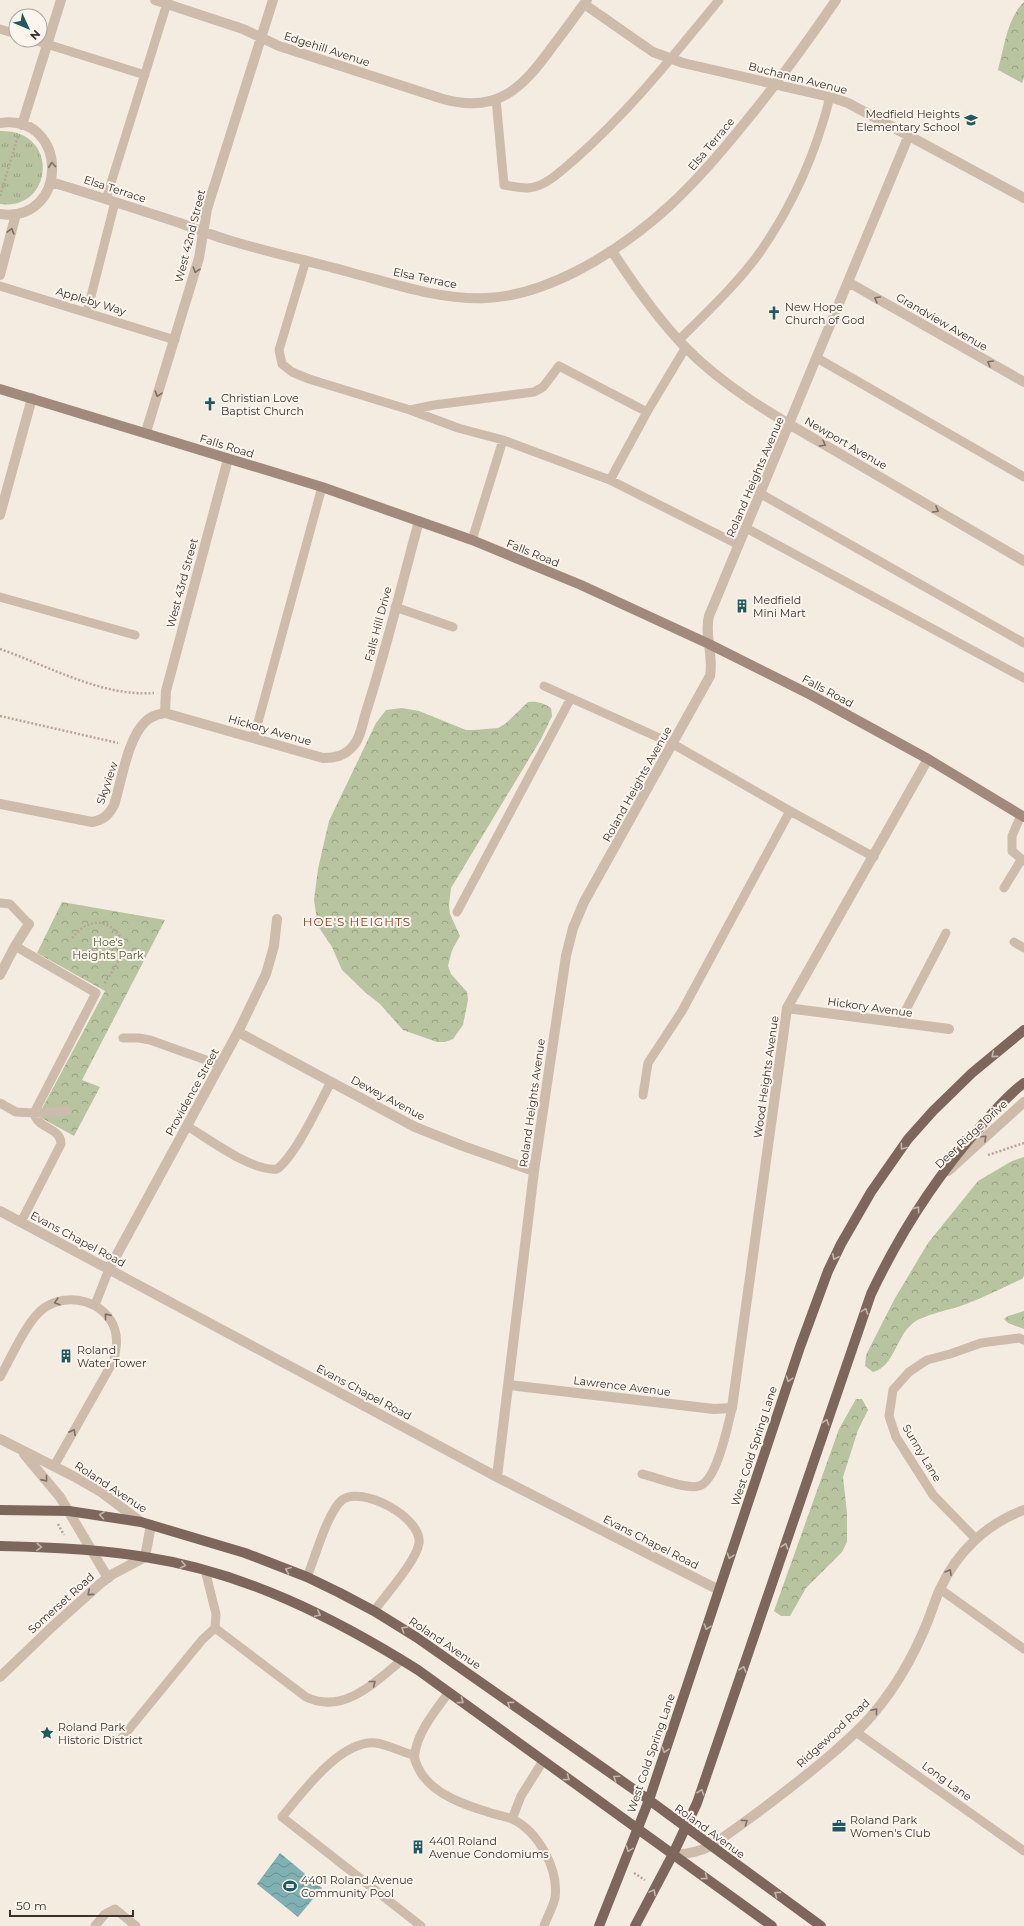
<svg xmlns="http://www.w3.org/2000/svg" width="1024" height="1926" font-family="Montserrat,sans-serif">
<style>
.grass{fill:url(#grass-tufts)}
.forest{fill:url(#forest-crowns)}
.water{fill:url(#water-waves)}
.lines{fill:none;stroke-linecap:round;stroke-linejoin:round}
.path{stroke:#b9a596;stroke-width:2.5;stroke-dasharray:2 2;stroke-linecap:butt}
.service{stroke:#cdbbac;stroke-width:9}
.minor{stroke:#cdbbac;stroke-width:10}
.tertiary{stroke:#cdbbac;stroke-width:10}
.secondary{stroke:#a18a7d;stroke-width:10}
.primary{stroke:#7d675c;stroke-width:10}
.oneway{stroke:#7d6f65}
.oneway2{stroke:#c2b5ac}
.labels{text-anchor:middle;stroke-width:4;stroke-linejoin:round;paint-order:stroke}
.street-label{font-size:11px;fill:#3b302b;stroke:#fbf5ee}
.poi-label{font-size:11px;fill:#3b302b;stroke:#fbf5ee;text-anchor:start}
.park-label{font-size:11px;fill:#4a5a2e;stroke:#fbf5ee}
.neighbourhood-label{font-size:12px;letter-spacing:1px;fill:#8c3b22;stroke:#fbf5ee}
</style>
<defs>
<pattern id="grass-tufts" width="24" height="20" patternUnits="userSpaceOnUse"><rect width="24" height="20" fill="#b8c4a0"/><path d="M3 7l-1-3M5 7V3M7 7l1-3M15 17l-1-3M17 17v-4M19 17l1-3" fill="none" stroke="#97a083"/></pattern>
<pattern id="forest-crowns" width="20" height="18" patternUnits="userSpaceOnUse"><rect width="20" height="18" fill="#b8c4a0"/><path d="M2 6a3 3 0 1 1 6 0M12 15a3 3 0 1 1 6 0" fill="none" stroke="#97a083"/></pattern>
<pattern id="water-waves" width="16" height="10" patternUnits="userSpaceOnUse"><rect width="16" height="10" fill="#7fb0b2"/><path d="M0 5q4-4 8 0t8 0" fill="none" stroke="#699091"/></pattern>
</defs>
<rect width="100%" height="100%" fill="#f4ebe1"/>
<path class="grass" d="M0,131C60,129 54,211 0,204Z"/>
<path class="forest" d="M1024,2V78L1022,83L998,70C1004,48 1007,18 1024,2Z
M528,702C538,701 543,703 551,708L552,716L541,739L451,888L449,905L450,914L460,936L452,950L448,966L451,974L467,992L468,1000L463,1025L453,1039L445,1042H437L403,1030L380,1004L366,993L342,970L332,947L318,926L314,900L318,869L329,821L376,723L386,710L402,708L419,711L466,730H474L498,728L505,724Z
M62,902L165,920L82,1080L100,1087L74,1136L38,1116L105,991L37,953Z
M1024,1157V1276L1022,1279C1004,1287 985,1297 966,1304C952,1310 923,1314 912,1324C896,1337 894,1367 873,1372L865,1366L866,1355L894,1300L928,1243L978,1181L1012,1161Z
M1024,1311V1329L1008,1323L1004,1319L1008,1316Z
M856,1399H862L868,1410L858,1430L843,1477L847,1513V1542L842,1552L806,1588L790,1616H781L774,1611L839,1429Z"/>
<path class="water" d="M280,1853L322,1888L298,1917L257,1884Z"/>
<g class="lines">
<path class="path" d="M0,196L18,136
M0,649C49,666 102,697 154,693
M0,716L118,743
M72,938C83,924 102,915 116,932C119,935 123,940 123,945C123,958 111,973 104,984
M988,1155L1024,1143
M58,1524L64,1535
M634,1873L645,1880"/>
<path class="service" d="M0,29L16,34
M34,40L145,75
M496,99L504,185C513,186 525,190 534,187C548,184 563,169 574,160C629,112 673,56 719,0
M106,199L168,0
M306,260L279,350L282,364L292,372L309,379L410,410L458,428L503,440L610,480L647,412L686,347
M0,286L175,340
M87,312L115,202
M679,340C706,313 735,286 758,255C792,207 816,153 830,97
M817,358L1024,477
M410,410L434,405L534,392L543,387L559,366L647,412
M610,480L739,545
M761,494L1024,643
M746,528L1024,678
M472,540L503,440
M0,597L135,635
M395,607L453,627
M544,686L673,744L790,811L682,1011L648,1063L643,1095
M254,737L322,487
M790,811L874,857
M1021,815L1012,836V851L1024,861
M1004,888L1021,860
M0,903L10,904L29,924
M457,912L571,698
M1014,942L1024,948
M899,1023L946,933
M123,1038H139L150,1040L220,1065
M0,1103L16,1112L34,1113L96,993L15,946
M187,1126C209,1139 252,1172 277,1169C296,1155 319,1104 331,1082
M21,1222L61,1144C61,1127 37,1129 34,1113L67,1111
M95,1305L109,1269
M0,1377C11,1358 27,1320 44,1308C68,1291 106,1301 115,1330C118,1340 116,1350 114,1360L54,1466
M642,1474C656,1477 686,1490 699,1486C717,1481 728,1425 732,1408
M975,1538L933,1495L896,1437L889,1416L893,1390L909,1372L927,1360L950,1354L981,1343L1019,1338L1024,1340
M307,1577C315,1558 327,1513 342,1500C361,1485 422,1517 419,1543C417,1560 385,1596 374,1611
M940,1589L1024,1649
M215,1628L306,1697C344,1715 375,1682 402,1660
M449,1692C436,1710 418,1731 415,1753C413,1760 418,1767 421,1773C435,1795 465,1805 488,1812C496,1815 505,1816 512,1819C538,1831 559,1869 555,1898C553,1907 547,1917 544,1926
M856,1732L1024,1851
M121,1739L202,1640L215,1628L216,1614L205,1570
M414,1755C401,1752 389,1745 376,1743C341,1739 302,1793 282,1817L421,1926
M512,1819L521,1796L543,1761
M95,1926L105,1914L115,1909L136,1926"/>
<path class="minor" d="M155,0L243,29L279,46L443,99C497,114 522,89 552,47C564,32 575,16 587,0
M584,4L653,52L683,63L830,97L848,103L1024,198
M0,123C70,113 69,224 0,214
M22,125L61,0
M51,182C94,195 137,209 180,223C196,229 212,235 228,240C268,252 309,261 349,272C394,284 440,300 486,298C517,297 547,286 575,272C649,234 696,184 747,120C779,81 808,41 836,0
M612,251C634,285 657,318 685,347C730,393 789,424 844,456C904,491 964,526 1024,561
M0,275L16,214
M848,282L1024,382
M146,432L199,258L207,209L273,0
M0,515L32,398
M165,713L166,691L228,459
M0,804L92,822C103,820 109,815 114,805C122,780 127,740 145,722C151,716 158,714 165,713L323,758C335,758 345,756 353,746C361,738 363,720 367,709C387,647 402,583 419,521
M0,975L15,946L29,924
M787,1008L949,1029
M238,1032L415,1127L463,1146L534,1171
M948,1171L1024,1102
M0,1211L497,1477L719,1590
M109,1269L238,1032L266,974L274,946L277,919
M509,1385L714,1409L732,1408L787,1008L928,759
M497,1477L534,1171L566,956L573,928L584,902L710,676C714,655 704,636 709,616L909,135
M0,1677L53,1626L101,1583L113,1574L145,1557L151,1525
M673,1854C687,1855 698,1852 711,1846C751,1818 790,1789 827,1758C843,1744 860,1730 873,1714C896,1687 914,1655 927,1623C932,1611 935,1600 940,1589C957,1552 986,1524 1024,1510"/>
<path class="tertiary" d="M0,1439L73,1476L101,1492L141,1522
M24,1454L60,1497L108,1578"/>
<path class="secondary" d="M0,389L322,487L472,540L581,585L709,644L811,695L928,759L1024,817"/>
<path class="primary" d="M0,1510L69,1511L141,1522L245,1553L307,1577L340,1593L374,1611L416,1637L649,1800L821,1926
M0,1546C46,1547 100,1549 145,1557C244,1572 335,1618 418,1670L772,1926
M599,1926L649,1800L800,1347L828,1271L841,1244L871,1192L908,1139L933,1111L972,1073L1024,1030
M635,1926L673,1854L697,1803L871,1294C901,1231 935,1178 981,1126C994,1111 1008,1095 1024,1083"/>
</g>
<defs><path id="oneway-chevron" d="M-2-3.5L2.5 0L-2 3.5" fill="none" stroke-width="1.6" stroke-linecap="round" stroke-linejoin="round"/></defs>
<g class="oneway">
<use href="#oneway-chevron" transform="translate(52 165) rotate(-95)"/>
<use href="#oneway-chevron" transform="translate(11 231) rotate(-75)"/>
<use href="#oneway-chevron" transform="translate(196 270) rotate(107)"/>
<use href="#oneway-chevron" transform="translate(877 299) rotate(-150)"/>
<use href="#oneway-chevron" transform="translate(990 363) rotate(-150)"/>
<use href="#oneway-chevron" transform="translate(158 394) rotate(107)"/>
<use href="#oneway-chevron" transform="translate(823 444) rotate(30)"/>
<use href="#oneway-chevron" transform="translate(936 510) rotate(30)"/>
<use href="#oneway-chevron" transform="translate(984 1138) rotate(-43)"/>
<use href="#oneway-chevron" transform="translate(57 1302) rotate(163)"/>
<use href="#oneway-chevron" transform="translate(107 1316) rotate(-129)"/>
<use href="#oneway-chevron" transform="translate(73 1432) rotate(-61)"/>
<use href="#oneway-chevron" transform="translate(45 1479) rotate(51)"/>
<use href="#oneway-chevron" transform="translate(949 1572) rotate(-60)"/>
<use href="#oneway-chevron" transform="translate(90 1593) rotate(139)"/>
<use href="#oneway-chevron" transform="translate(373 1683) rotate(-38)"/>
<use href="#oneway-chevron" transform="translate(875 1711) rotate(-50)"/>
<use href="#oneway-chevron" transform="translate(745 1822) rotate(-36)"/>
</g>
<g class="oneway2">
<use href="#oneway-chevron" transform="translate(994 1055) rotate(140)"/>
<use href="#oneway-chevron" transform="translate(903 1147) rotate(127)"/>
<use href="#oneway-chevron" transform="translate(917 1209) rotate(-55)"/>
<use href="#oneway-chevron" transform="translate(835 1257) rotate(115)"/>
<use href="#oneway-chevron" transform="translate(865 1311) rotate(-70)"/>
<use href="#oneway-chevron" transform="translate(789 1379) rotate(108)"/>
<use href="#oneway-chevron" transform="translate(826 1422) rotate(-71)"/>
<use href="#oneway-chevron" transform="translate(102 1515) rotate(-173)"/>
<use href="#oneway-chevron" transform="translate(785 1546) rotate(-71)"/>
<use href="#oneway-chevron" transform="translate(39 1547) rotate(3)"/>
<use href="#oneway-chevron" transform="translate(730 1556) rotate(108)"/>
<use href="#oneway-chevron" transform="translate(183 1565) rotate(13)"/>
<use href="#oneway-chevron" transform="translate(288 1570) rotate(-158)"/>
<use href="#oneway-chevron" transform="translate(318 1614) rotate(25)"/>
<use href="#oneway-chevron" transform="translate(707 1627) rotate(108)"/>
<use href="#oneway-chevron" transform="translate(404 1629) rotate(-148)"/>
<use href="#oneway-chevron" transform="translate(743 1669) rotate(-71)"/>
<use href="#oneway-chevron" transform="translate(461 1701) rotate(36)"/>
<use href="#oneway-chevron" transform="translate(510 1704) rotate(-144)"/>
<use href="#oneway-chevron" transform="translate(665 1750) rotate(108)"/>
<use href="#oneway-chevron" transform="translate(567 1778) rotate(36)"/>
<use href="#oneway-chevron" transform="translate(616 1778) rotate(-145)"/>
<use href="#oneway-chevron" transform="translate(701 1792) rotate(-71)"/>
<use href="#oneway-chevron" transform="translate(629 1849) rotate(110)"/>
<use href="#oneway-chevron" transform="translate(705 1877) rotate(36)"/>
<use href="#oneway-chevron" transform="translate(653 1892) rotate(-62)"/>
<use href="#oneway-chevron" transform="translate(777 1894) rotate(-144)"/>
</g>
<defs>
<g id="school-bare" transform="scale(1.08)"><path d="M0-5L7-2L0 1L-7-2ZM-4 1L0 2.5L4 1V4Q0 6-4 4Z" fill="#1f5a5e" stroke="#fbf5ee" stroke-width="2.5" paint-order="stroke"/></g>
<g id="church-bare" transform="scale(1.08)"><path d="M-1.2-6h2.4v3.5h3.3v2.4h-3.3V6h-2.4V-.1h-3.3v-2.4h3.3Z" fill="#1f5a5e" stroke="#fbf5ee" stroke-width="2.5" paint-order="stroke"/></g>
<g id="building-bare" transform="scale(1.08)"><path d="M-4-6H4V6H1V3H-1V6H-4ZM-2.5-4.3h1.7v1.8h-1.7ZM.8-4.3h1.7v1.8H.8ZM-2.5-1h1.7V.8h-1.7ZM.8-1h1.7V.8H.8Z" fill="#1f5a5e" stroke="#fbf5ee" stroke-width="2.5" paint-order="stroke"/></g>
<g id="sight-bare" transform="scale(1.08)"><path d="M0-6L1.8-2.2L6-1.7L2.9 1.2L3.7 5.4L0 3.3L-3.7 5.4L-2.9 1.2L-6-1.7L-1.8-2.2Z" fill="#1f5a5e" stroke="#fbf5ee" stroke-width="2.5" paint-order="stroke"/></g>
<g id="office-bare" transform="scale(1.08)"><path d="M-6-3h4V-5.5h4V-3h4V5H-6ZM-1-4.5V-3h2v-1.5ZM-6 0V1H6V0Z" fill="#1f5a5e" stroke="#fbf5ee" stroke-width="2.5" paint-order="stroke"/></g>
<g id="stadium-bare" transform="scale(1.08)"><path d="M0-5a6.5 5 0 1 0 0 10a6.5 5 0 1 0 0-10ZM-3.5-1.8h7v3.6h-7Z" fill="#1f5a5e" stroke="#fbf5ee" stroke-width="2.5" paint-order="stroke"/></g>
</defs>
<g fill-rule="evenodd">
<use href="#school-bare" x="971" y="120"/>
<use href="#church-bare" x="774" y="313"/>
<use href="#church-bare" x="210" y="404"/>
<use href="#building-bare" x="742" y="606"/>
<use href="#building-bare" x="66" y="1356"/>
<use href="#sight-bare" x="47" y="1733"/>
<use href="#office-bare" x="839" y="1826"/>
<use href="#building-bare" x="418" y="1847"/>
<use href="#stadium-bare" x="290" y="1886"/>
</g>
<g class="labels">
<g class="street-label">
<text transform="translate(327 49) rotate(18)" y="4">Edgehill Avenue</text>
<text transform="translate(798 78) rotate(14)" y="4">Buchanan Avenue</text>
<text transform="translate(711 144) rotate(-50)" y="4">Elsa Terrace</text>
<text transform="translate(115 189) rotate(18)" y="4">Elsa Terrace</text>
<text transform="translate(190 236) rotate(-76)" y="4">West 42nd Street</text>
<text transform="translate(425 278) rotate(12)" y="4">Elsa Terrace</text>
<text transform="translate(91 301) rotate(17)" y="4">Appleby Way</text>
<text transform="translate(942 322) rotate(30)" y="4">Grandview Avenue</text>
<text transform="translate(846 443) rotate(30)" y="4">Newport Avenue</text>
<text transform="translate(227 446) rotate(17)" y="4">Falls Road</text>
<text transform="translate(755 477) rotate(-67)" y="4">Roland Heights Avenue</text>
<text transform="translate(533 553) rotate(22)" y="4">Falls Road</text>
<text transform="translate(182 583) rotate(-75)" y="4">West 43rd Street</text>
<text transform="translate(378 624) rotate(-75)" y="4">Falls Hill Drive</text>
<text transform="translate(828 691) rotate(28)" y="4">Falls Road</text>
<text transform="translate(270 730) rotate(16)" y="4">Hickory Avenue</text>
<text transform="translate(107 783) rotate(-71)" y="4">Skyview</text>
<text transform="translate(637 784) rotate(-61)" y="4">Roland Heights Avenue</text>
<text transform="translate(870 1007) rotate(8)" y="4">Hickory Avenue</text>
<text transform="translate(766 1077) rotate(-82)" y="4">Wood Heights Avenue</text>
<text transform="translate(192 1092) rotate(-61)" y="4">Providence Street</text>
<text transform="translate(388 1098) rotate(28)" y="4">Dewey Avenue</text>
<text transform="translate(532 1103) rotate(-82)" y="4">Roland Heights Avenue</text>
<text transform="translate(971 1134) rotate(-43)" y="4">Deer Ridge Drive</text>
<text transform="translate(78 1239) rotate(28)" y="4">Evans Chapel Road</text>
<text transform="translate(622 1386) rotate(7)" y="4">Lawrence Avenue</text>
<text transform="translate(364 1392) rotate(28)" y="4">Evans Chapel Road</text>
<text transform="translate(754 1446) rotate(-72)" y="4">West Cold Spring Lane</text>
<text transform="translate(922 1453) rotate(59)" y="4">Sunny Lane</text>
<text transform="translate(111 1487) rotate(33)" y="4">Roland Avenue</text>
<text transform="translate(651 1542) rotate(27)" y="4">Evans Chapel Road</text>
<text transform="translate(61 1603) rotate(-42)" y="4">Somerset Road</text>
<text transform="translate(445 1643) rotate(34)" y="4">Roland Avenue</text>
<text transform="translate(833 1733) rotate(-43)" y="4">Ridgewood Road</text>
<text transform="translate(651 1753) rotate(-71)" y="4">West Cold Spring Lane</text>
<text transform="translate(947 1781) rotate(36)" y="4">Long Lane</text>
<text transform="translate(710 1831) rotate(36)" y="4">Roland Avenue</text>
</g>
<g class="poi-label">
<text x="960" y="118" text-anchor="end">Medfield Heights<tspan x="960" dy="13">Elementary School</tspan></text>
<text x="785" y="311">New Hope<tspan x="785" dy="13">Church of God</tspan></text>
<text x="221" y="402">Christian Love<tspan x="221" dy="13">Baptist Church</tspan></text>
<text x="753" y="604">Medfield<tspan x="753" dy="13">Mini Mart</tspan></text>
<text x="77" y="1354">Roland<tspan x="77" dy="13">Water Tower</tspan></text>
<text x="58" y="1731">Roland Park<tspan x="58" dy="13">Historic District</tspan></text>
<text x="850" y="1824">Roland Park<tspan x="850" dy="13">Women's Club</tspan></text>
<text x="429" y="1845">4401 Roland<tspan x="429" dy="13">Avenue Condomiums</tspan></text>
<text x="301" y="1884">4401 Roland Avenue<tspan x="301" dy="13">Community Pool</tspan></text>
</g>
<g class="park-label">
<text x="108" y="946">Hoe's<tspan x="108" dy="13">Heights Park</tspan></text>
</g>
<g class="neighbourhood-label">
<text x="357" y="926">HOE'S HEIGHTS</text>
</g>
</g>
<g transform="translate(28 28) rotate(134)"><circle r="19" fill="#fbf5ee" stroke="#aea6a0"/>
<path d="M0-3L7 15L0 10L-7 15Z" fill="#1f5a5e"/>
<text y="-6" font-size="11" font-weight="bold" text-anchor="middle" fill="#3b302b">N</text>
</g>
<path d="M10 1910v6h123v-6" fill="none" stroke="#3b302b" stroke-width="2"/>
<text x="16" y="1910" font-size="12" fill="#3b302b" stroke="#fbf5ee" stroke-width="3" paint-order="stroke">50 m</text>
</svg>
